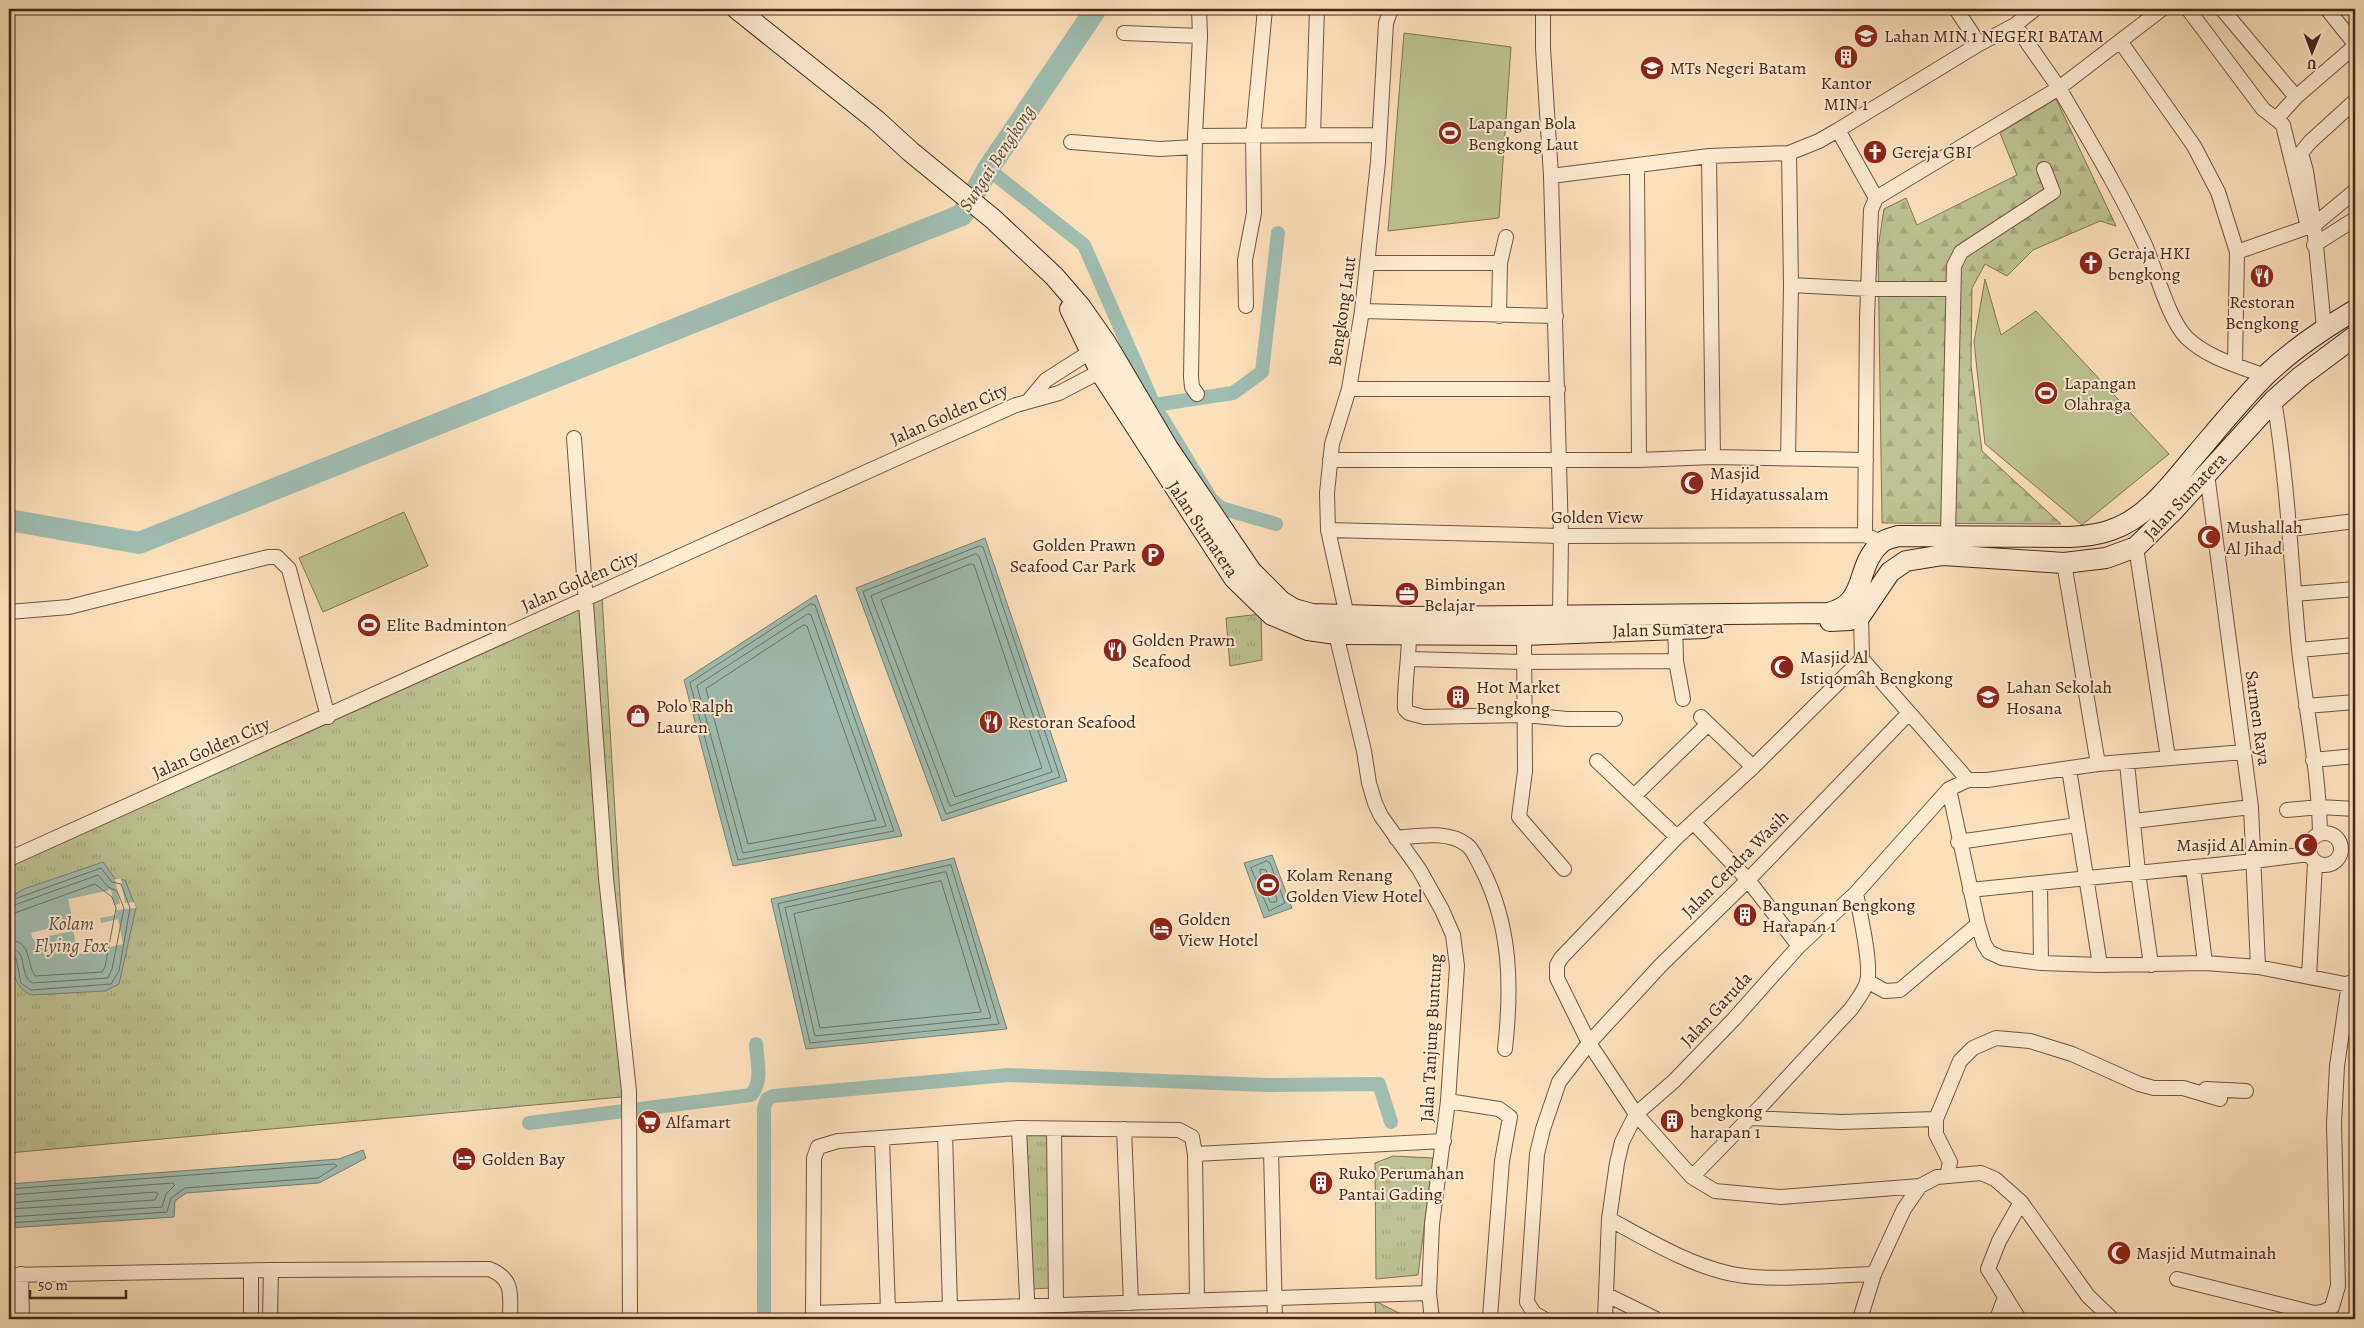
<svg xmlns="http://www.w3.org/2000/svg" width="2364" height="1328" font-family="Alegreya,serif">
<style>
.grass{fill:#bdc392;stroke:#827456}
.forest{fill:url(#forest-firs);stroke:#827456}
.park{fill:url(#park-tufts);stroke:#827456}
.water{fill:#9fbdb1;stroke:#7b8074}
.pier{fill:#fde1bb}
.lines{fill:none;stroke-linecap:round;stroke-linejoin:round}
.shore{stroke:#727165;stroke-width:1}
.canal{stroke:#9fbdb1;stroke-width:14}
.river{stroke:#9fbdb1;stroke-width:22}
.minor-casing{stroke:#745442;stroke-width:16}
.secondary-casing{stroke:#462519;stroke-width:22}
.minor{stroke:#feecd3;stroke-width:14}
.secondary{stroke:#feecd3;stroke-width:20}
.labels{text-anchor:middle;stroke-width:4;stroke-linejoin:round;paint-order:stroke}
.poi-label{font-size:18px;fill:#462519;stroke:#feecd3;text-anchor:start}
.street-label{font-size:18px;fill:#462519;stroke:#feecd3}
.water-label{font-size:19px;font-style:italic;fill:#5c4b3f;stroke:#feecd3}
</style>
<defs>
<pattern id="forest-firs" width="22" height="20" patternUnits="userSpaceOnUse" patternTransform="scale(1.25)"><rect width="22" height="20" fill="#bdc392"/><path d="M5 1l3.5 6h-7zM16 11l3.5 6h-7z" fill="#a4a77d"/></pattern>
<pattern id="park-tufts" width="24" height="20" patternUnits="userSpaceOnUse" patternTransform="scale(1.25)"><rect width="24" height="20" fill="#bdc392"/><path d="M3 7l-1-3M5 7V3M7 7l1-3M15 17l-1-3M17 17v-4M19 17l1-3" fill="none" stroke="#a4a77d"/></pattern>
</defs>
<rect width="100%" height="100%" fill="#fde1bb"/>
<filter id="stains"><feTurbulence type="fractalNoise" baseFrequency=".004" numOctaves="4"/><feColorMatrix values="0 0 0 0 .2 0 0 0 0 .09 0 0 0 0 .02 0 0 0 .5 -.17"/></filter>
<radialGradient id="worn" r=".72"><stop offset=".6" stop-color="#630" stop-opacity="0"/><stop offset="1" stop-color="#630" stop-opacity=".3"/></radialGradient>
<path class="grass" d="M1404,33L1511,47L1499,218L1388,231Z
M1985,279L2001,335L2036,311L2169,454L2082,525L1985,444L1974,342Z
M404,512L428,566L323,612L299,558Z"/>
<path class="forest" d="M2056,99L2116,226L2100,221L2033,250L2007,276L1985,264L1972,288L1971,366L1982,451L2061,524L1882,523L1878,248L1884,209L1906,198L1917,225L2017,175L2000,133Z"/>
<path class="park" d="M602,596L632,1096L9,1153V863Z
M1261,614L1262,660L1230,666L1226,618Z
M1026,1126H1047L1052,1288L1032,1289Z
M1393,1156L1433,1158L1418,1275L1376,1279L1375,1163Z
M1375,1301L1411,1319H1376Z"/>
<path class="water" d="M985,538L1067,781L942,821L856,588Z
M816,595L902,836L733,866L684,680Z
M1272,855L1292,908L1264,918L1244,863Z
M954,858L1007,1029L806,1049L771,899Z
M103,862L115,879L125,880L136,908L119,984L105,991L31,995C3,985 9,923 9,898L24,889Z
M363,1150L366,1158L319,1183L186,1193L175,1201L174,1217L9,1228V1184L339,1159Z"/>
<path class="pier" d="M115,879H121L125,903L134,902L136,908L116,910V915L100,918L101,923L118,919L123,944L79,954L73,931L33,939L31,933L73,922L68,899L111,890L114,905L120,904Z"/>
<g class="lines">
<path class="shore" d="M980,546L983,547L1060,777L946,814L863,592Z
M976,554L979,556L1052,772L950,806L871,596Z
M971,564L974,565L1042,768L955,797L881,600Z
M811,604L815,605L894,831L738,860L690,683Z
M808,614L811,615L886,826L743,853L697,686Z
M804,625L807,626L876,820L748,844L706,689Z
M1267,861L1270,863L1285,903L1269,911L1251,868Z
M951,865L999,1024L810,1043L778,904Z
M1261,869L1266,870L1277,899L1276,902H1270L1260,872Z
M946,872L991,1018L815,1036L785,908Z
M941,881L981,1012L820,1028L794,914Z
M9,901L101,868L112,882L121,884L130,908L119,971L111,984L31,990L21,983L16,958L9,954
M9,907L98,875L108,887L117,891L124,908L112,969L108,978L32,983C18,974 29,949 9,948
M9,915L95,884L112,897L116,908L105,967L102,972L35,976C26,962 32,941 9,940
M9,1189L334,1164L337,1166L318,1178L185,1188L171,1198L167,1212L9,1223
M9,1195L173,1183L175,1185L166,1194L162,1207L9,1217
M9,1203L155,1192L158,1194L155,1200L9,1209"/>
<path class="canal" d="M988,169L1084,245L1154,405L1233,393L1262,372L1278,233
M1154,405L1211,499L1221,508L1276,524
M529,1123L751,1095C763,1082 757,1061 756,1044
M764,1319V1108L767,1099L773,1096L1008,1075L1267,1085L1379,1084L1391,1122"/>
<path class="river" d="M9,520L139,543L962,215L988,169L1096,9"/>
<g class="minor-casing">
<path id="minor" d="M1543,9V48L1551,176
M1956,9L1979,44
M2162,9L2059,88C2089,140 2120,191 2145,245C2156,270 2168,319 2187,338C2208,358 2239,366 2265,376
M2188,9L2263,109L2276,119L2296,97L2222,9
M2327,9L2355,44
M1124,33L1200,36
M2120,41L2194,146L2218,192L2237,252L2235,364
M2296,97L2355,46
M1838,130L1876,198
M1313,135L1317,9
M1195,136L1379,135
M1071,142L1160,149L1195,147
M1709,156L1713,457
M1637,165L1639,460
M2314,225L2355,191
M2314,245L2355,219
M2237,252L2308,227L2283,125L2276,119
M1368,263H1500
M1791,285L1868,289H1953
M1246,306L1245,260L1254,213L1253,136L1265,9
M1362,311L1556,316
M1499,316L1500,263L1506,237
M2324,328L2314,225L2306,171L2301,153L2310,142L2355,101
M1349,389H1558
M1197,394L1192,387L1191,377L1195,136L1200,36L1199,9
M1030,399L1046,380L1098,347
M2274,400C2288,483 2291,566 2299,649C2306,711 2319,772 2320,834
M574,438L606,878L629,1091L630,1319
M1788,458L1791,285L1789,153
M1330,460H1639L1713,457L1866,460
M2207,474L2251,807L2258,967
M2291,529L2355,521
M1328,530L1561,536L1865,535
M1948,535L1954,266L1961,252L2053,192L2044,169
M1881,542L1865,535L1867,319L1871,210L1876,198L2059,88L2015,25
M2136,547L2168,758
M2064,563L2098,764
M2294,594L2355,589
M9,612L69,607L268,557H277L289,569L328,717
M1560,615L1561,536L1551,176L1709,156L1789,153L1819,141L1838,130L1979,44L2015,25L2035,9
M1861,615L1862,659L1968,780H1987L2098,764L2244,752
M1347,616L1328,530L1327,493L1332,444L1349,389L1362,311L1378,162L1386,23L1391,9
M1675,620L1676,661L1683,699
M1336,634L1364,751L1369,783L1375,803L1381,816L1419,869L1442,910L1453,935L1457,966L1448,1101L1432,1224L1429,1293L1432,1319
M1409,635C1409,660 1404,685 1405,709L1409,713L1424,717L1524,715L1567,719H1615
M1524,635L1525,771L1519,817L1564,869
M2299,650L2355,645
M1409,659L1524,662L1676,661
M1862,659L1753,767L1677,837L1561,958L1557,965V978L1589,1043L1636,1114L1692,1177L1715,1191L1781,1197L1920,1186
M2306,706L2355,702
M1701,717L1753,767
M2313,760L2355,756
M1597,761L1677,837
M2127,763L2138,872L2151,965
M2069,769L2100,965
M1949,789L1978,924L1984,944L1989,952L2002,958L2041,963L2100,965L2205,963L2258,967L2355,986
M1634,796L1707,725
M2287,810L2320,807L2355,809
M2134,821L2251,807
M1693,822L1748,880L1799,946
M2309 849a16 16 0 1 1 32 0a16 16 0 1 1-32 0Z
M1396,838C1418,836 1448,830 1467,845C1473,849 1477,860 1481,867C1511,925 1512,985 1505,1049
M1958,842L2077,825
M9,859L904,455L1016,405L1059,393L1107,368
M2193,867L2205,963
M2040,883L2041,963
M1970,890L2254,861L2309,854
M2309,977L2315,863
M1867,981L1885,991L1900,990L1978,924
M2206,1089L2246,1091
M1448,1101L1499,1109L1510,1117L1502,1161L1490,1317
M1749,1118L1841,1122L1936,1119
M1019,1128L1028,1319
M1054,1129L1056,1305
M1124,1129L1131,1303
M945,1133L950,1308
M882,1139L888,1310
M1271,1150L1275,1319
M1947,1176L1950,1162L1936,1134V1119L1960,1061L1973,1048L1996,1038L2030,1041L2072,1054L2139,1084L2154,1088H2183L2220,1099
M1692,1177L1763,1104L1851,1009C1857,1000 1864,992 1867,982C1872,965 1860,914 1856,893
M1609,1219C1648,1240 1689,1265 1732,1274C1770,1282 1834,1275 1874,1274
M251,1271V1319
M21,1274L22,1319
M9,1275L271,1270L489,1269C515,1279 510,1296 510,1319
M2177,1279L2314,1313
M1607,1295L1656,1319
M1197,1300L1195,1154L1444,1141
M813,1313L1429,1293
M270,1319L271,1270
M813,1319L814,1158L818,1147L838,1141L1019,1128L1179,1130L1192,1137L1195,1154
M1544,1319L1534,1313L1527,1302L1537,1154L1543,1129L1559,1082L1589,1043L1661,965L1748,880L1909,713
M1605,1319L1609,1219L1617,1163L1622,1142L1636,1114L1674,1081L1734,1019L1799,946L1856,893L1949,789L1968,780
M1860,1319L1874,1274L1904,1209L1920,1186L1937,1177L1981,1173L1995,1179L2021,1202L2088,1296L2112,1319
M1997,1319L2005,1297
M2019,1319L1988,1269L1999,1241L2021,1202
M2313,1319L2314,1313L2323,1312L2332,1307L2338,1286L2334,1124L2337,1066L2349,983"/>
</g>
<g class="secondary-casing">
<path id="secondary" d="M737,9L876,120L911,152L993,219L1054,276L1080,306L1106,343L1168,448L1251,571L1281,601L1294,609L1312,614L1410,617L1828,613C1869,604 1854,566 1881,543C1885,539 1893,538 1898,536L2070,537C2084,536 2098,535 2111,530C2149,517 2173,481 2198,452C2220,426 2242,399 2266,375C2293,349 2323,329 2355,310
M1070,309L1101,373L1234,578L1272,615L1308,630L1336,634L1524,635L1704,628
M1830,621L1850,620L1861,615L1890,572L1906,561L1943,555L2064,563L2106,558L2136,547L2174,510L2274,400L2300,377L2355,336"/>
</g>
<use href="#minor" class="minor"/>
<use href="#secondary" class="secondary"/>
</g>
<defs>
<g id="school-disc" transform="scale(1.25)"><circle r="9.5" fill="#8f2418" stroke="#feecd3"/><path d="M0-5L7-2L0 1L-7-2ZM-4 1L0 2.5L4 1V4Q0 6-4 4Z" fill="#fff"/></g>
<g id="building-disc" transform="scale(1.25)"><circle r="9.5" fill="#8f2418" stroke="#feecd3"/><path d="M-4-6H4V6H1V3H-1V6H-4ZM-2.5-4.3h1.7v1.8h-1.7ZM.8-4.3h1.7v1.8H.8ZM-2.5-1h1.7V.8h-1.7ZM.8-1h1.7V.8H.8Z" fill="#fff"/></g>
<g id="stadium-disc" transform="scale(1.25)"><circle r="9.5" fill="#8f2418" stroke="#feecd3"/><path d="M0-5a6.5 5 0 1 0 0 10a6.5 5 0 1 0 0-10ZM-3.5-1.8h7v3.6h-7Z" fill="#fff"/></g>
<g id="church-disc" transform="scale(1.25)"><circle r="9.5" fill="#8f2418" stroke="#feecd3"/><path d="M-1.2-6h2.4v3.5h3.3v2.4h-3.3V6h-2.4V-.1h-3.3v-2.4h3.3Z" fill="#fff"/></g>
<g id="restaurant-disc" transform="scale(1.25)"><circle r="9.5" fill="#8f2418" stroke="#feecd3"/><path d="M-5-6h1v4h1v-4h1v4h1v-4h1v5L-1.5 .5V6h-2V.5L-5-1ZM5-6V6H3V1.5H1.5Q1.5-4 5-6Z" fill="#fff"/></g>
<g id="mosque-disc" transform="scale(1.25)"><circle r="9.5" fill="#8f2418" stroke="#feecd3"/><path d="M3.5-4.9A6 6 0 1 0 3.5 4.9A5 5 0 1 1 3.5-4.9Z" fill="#fff"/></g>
<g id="parking-disc" transform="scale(1.25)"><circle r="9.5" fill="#8f2418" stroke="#feecd3"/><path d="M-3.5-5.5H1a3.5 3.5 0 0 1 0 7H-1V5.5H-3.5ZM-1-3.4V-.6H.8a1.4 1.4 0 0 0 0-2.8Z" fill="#fff"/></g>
<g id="office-disc" transform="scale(1.25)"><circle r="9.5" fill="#8f2418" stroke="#feecd3"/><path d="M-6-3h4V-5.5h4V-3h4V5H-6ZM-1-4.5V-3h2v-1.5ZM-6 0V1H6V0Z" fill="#fff"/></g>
<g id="shop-disc" transform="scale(1.25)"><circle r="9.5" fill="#8f2418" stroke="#feecd3"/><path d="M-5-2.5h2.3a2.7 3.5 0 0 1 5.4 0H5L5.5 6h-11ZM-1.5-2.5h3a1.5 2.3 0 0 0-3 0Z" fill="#fff"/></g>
<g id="hotel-disc" transform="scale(1.25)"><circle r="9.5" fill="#8f2418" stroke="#feecd3"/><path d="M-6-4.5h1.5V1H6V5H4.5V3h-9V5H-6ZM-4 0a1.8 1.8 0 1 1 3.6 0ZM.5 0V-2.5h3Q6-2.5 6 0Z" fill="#fff"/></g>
<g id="supermarket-disc" transform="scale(1.25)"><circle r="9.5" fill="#8f2418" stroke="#feecd3"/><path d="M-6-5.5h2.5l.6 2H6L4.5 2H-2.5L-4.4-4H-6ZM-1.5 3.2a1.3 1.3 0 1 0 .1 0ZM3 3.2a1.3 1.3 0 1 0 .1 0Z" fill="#fff"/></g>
</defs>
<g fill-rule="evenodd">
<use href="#school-disc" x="1866" y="36"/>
<use href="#building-disc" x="1846" y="57"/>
<use href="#school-disc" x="1652" y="68"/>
<use href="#stadium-disc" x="1450" y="133"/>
<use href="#church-disc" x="1875" y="152"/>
<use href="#church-disc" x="2091" y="263"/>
<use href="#restaurant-disc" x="2262" y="276"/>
<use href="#stadium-disc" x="2046" y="393"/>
<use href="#mosque-disc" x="1692" y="483"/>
<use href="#mosque-disc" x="2209" y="537"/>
<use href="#parking-disc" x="1153" y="555"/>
<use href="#office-disc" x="1407" y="594"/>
<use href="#stadium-disc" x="369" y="625"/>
<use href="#restaurant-disc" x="1115" y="650"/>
<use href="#mosque-disc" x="1782" y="667"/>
<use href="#building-disc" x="1458" y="697"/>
<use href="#school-disc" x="1988" y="697"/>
<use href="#shop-disc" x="638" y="716"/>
<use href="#restaurant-disc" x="991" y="722"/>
<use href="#mosque-disc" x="2306" y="845"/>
<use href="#stadium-disc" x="1268" y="885"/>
<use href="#building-disc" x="1745" y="915"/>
<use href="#hotel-disc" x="1161" y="929"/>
<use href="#building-disc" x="1672" y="1121"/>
<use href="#supermarket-disc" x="649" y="1122"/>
<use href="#hotel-disc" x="464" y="1159"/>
<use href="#building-disc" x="1321" y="1183"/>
<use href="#mosque-disc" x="2119" y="1253"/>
</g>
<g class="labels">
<g class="poi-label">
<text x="1884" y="42">Lahan MIN 1 NEGERI BATAM</text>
<text x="1670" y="74">MTs Negeri Batam</text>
<text x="1846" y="89" text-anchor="middle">Kantor<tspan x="1846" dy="21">MIN 1</tspan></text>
<text x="1468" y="129">Lapangan Bola<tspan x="1468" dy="21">Bengkong Laut</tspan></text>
<text x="1892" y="158">Gereja GBI</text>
<text x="2108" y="259">Geraja HKI<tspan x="2108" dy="21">bengkong</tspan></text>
<text x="2262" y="308" text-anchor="middle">Restoran<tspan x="2262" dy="21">Bengkong</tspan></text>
<text x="2064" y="389">Lapangan<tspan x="2064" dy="21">Olahraga</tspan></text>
<text x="1710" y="479">Masjid<tspan x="1710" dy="21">Hidayatussalam</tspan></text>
<text x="2226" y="533">Mushallah<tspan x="2226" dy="21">Al Jihad</tspan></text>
<text x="1136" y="551" text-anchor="end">Golden Prawn<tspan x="1136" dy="21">Seafood Car Park</tspan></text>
<text x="1424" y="590">Bimbingan<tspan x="1424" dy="21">Belajar</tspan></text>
<text x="386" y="631">Elite Badminton</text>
<text x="1132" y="646">Golden Prawn<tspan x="1132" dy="21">Seafood</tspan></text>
<text x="1800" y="663">Masjid Al<tspan x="1800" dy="21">Istiqomah Bengkong</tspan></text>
<text x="1476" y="693">Hot Market<tspan x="1476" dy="21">Bengkong</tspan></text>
<text x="2006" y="693">Lahan Sekolah<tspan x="2006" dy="21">Hosana</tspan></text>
<text x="656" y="712">Polo Ralph<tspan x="656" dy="21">Lauren</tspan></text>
<text x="1008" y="728">Restoran Seafood</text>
<text x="2288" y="851" text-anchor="end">Masjid Al Amin</text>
<text x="1286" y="881">Kolam Renang<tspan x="1286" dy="21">Golden View Hotel</tspan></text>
<text x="1762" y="911">Bangunan Bengkong<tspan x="1762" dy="21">Harapan 1</tspan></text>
<text x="1178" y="925">Golden<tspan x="1178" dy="21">View Hotel</tspan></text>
<text x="1690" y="1117">bengkong<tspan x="1690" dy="21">harapan 1</tspan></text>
<text x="666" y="1128">Alfamart</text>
<text x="482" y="1165">Golden Bay</text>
<text x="1338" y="1179">Ruko Perumahan<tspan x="1338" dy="21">Pantai Gading</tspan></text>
<text x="2136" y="1259">Masjid Mutmainah</text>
</g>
<g class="street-label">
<text transform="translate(1342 311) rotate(-82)" y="6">Bengkong Laut</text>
<text transform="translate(949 414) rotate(-24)" y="6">Jalan Golden City</text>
<text transform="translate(2185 496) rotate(-47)" y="6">Jalan Sumatera</text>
<text x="1597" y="523">Golden View</text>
<text transform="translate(1203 529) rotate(56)" y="6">Jalan Sumatera</text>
<text transform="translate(580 581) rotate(-24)" y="6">Jalan Golden City</text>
<text transform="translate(1668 629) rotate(-2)" y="6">Jalan Sumatera</text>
<text transform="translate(2258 718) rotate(82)" y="6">Sarmen Raya</text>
<text transform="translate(211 748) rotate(-24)" y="6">Jalan Golden City</text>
<text transform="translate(1735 864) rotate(-45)" y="6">Jalan Cendra Wasih</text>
<text transform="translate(1716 1009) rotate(-47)" y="6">Jalan Garuda</text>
<text transform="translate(1431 1038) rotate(-87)" y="6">Jalan Tanjung Buntung</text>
</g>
<g class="water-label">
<text transform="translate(996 158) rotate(-57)" y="7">Sungai Bengkong</text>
<text x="71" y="930">Kolam<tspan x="71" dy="22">Flying Fox</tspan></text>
</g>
</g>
<rect width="2364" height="1328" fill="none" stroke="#fde1bb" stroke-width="30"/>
<rect x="10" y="10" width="2344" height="1308" fill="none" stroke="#462519" stroke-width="2.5"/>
<rect x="15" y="15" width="2334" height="1298" fill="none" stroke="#462519"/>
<g transform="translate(2312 52) rotate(181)" stroke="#feecd3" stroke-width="4" paint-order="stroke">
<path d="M0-4L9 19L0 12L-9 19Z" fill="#462519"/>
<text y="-8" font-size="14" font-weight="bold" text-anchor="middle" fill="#462519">U</text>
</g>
<path d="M30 1290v8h96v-8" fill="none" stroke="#462519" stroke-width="2.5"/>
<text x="38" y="1290" font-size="15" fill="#462519" stroke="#feecd3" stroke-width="4" paint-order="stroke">50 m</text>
<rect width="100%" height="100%" filter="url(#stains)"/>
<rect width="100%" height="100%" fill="url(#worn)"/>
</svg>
